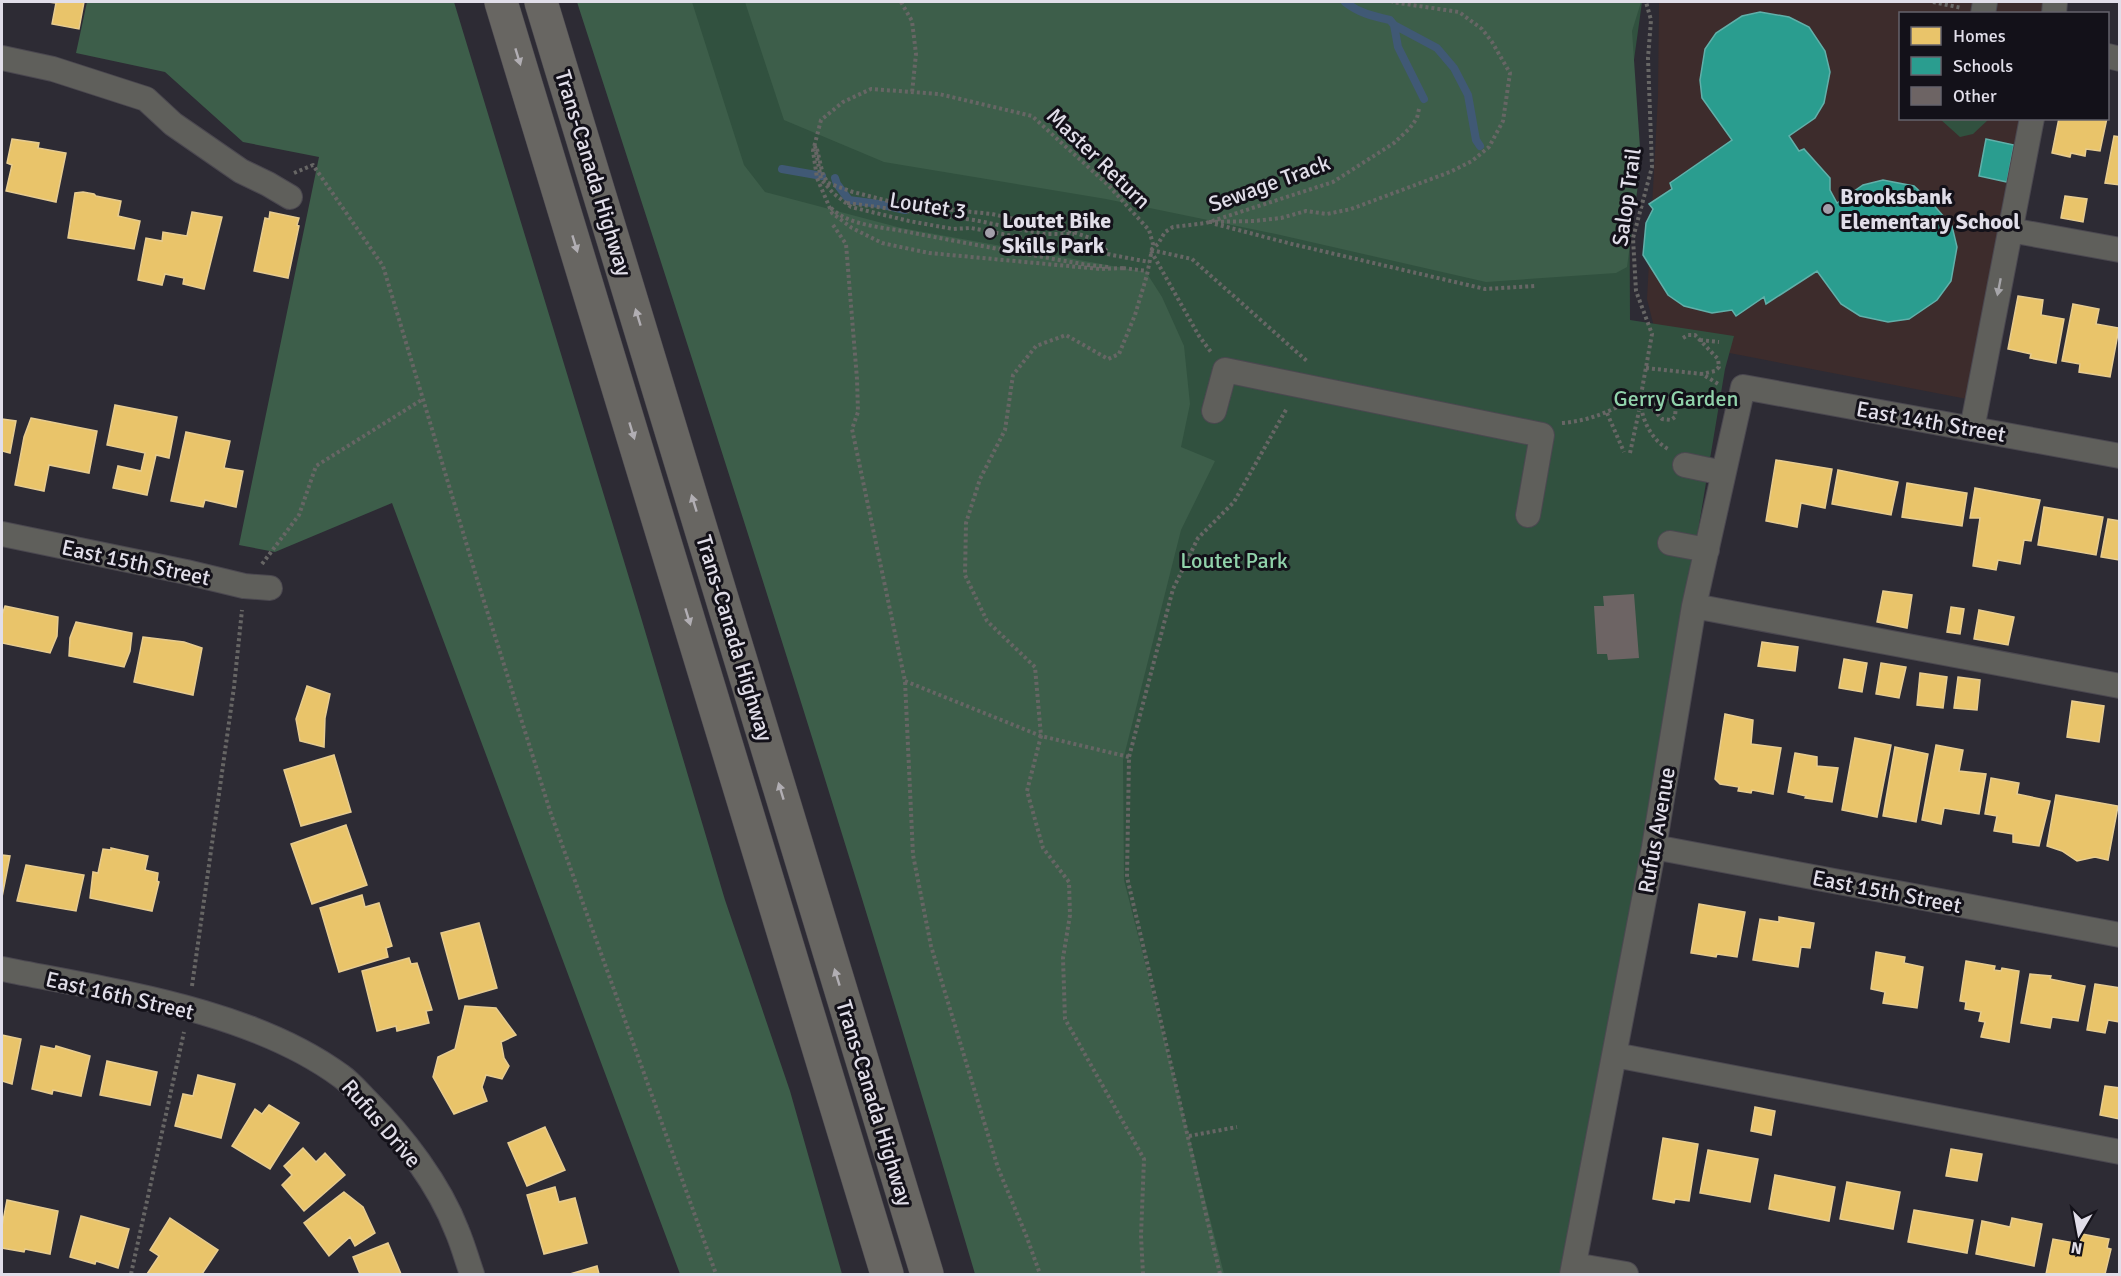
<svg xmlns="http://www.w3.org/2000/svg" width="2121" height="1276" font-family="Signika,sans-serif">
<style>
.education{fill:#3d2c2c}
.green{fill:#31513f}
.forest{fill:#3d5e4a}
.homes{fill:#e9c46a;stroke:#e7cc90;stroke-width:1.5}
.schools{fill:#2a9d8f;stroke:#61b0aa;stroke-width:1.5}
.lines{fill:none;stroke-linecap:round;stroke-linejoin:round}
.stream{stroke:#405975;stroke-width:8}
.building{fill:#6d6464}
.minor-casing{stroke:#4b4850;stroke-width:26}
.highway-casing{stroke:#4b4850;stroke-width:34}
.path{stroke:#676665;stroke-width:4;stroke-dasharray:3 3;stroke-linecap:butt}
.minor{stroke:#5f5f5b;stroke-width:24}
.highway{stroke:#686662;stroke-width:33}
.oneway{fill:#b1aeb3}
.oneway2{fill:#a6a5a9}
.poi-dot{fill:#a29faa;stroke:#131119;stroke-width:2}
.labels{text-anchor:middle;stroke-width:6;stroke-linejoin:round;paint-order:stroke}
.street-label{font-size:22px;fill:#e1dee9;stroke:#131119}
.poi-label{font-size:22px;font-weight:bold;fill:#e1dee9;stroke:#131119;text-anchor:start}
.park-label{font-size:22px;fill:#91d3ab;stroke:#131119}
</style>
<rect width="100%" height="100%" fill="#2d2b34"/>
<path class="education" d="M1659,2H2044L2042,13L1900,14V118L2022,119L1967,399L1657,339L1647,299L1658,97Z"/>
<path class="green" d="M590,2H1642L1629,96L1630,320L1734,336L1725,369L1574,1274H980Z
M1940,119H1989L1973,134L1960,137Z"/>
<path class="forest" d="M87,2H454L637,604L725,900L790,1091L842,1274H680L392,503L275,552L239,545L319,157L243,142L165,72L76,53Z
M577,2H692L744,165L765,192L901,228L1146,272L1162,297L1184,346L1190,404L1181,447L1215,461L1181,530L1123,760L1124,880L1224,1274H975C850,848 714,425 577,2Z
M745,2H1641L1632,31L1641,162L1627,267L1616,273L1486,282L1276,234L1106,199L884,162L784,120Z"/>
<path class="homes" d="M48,2H84L79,29L52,24L56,3Z
M2059,118H2107L2100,151L2086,149L2085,156L2071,153L2070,157L2052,153Z
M2114,136L2120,137V185L2105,183Z
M12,139L39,143L38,148L66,153L56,202L6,191L12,165L7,163Z
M83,192L94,194L96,196L121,201L118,216L140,221L134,249L68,238L75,193Z
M2065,196L2087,199L2083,222L2061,218Z
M192,212L222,217L204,289L183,284L184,278L165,274L162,285L138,280L146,238L162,241L163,232L187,236Z
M270,212L299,218L297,225L299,226L288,278L254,271L265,218L269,219Z
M2018,296L2043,300L2041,315L2064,319L2056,363L2030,358L2031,354L2008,349Z
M2073,304L2099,309L2096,324L2119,328L2110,377L2079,372L2080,364L2062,361Z
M115,405L177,417L169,458L156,455L147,495L113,488L118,466L141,471L145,453L107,445Z
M31,418L97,431L89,473L49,465L44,491L15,485L24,437Z
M2,419L16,421L10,453L2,451Z
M186,432L230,441L224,468L243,471L236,507L205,500L203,507L171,501Z
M1776,460L1832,469L1825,508L1801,503L1797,527L1766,521Z
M1838,470L1898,482L1891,515L1832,504Z
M1907,483L1967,493L1962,526L1902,517Z
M1975,488L2040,500L2031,541L2024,540L2020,564L1998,560L1996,570L1973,566L1980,518H1970Z
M2044,507L2103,517L2096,555L2038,545Z
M2108,519L2120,521V560L2101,557Z
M1883,591L1912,595L1907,628L1877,622Z
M5,606L58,617L57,636L50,653L2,643V615Z
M1951,607L1964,609L1960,634L1947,632Z
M1979,610L2014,617L2008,645L1974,639Z
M76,622L132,633L130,651L124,667L69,656L70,638Z
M143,637L184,642L202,648L193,695L134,682Z
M1762,642L1798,647L1795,671L1758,666Z
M1844,659L1867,663L1862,692L1839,688Z
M1881,663L1906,667L1899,698L1876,694Z
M1920,673L1947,677L1943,708L1917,705Z
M1958,677L1980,680L1977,710L1954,708Z
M307,686L330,694L325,718L324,747L300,741L296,719Z
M2072,701L2104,706L2099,742L2067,737Z
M1725,714L1753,720L1751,744L1781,748L1773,794L1752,790L1751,793L1738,791L1739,787L1720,784L1715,779Z
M1855,738L1891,745L1877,817L1842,810Z
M1936,745L1963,750L1959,771L1986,774L1979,814L1944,808L1941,824L1922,820Z
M1895,747L1928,754L1916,822L1883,816Z
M1795,753L1817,757V766L1838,768L1832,802L1805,798L1806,796L1788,792Z
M334,755L351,812L301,826L284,770Z
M1991,778L2019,783L2017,794L2050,801L2039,846L2013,842V834L1994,831L1997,816L1985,814Z
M2056,795L2118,806L2108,860L2095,857L2077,861L2062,851L2047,846Z
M346,825L367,885L312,904L291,844Z
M111,848L148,856L145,870L158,873L157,881L159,882L152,911L90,898L93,872L98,873L103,849L111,850Z
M2,855L10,856L2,897Z
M26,865L84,875L76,911L17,901Z
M362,895L365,907L379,903L392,946L386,948L388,957L339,972L320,908Z
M1699,904L1745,912L1737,957L1717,954L1716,957L1691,953Z
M1779,917L1814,923L1810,948L1801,947L1798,967L1753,960L1760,919L1779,922Z
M479,923L497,988L459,999L441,933Z
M1876,952L1905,957L1904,963L1923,967L1917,1008L1883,1003L1885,992L1871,989Z
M409,958L411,964L417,963L432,1010L426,1011L429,1023L397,1031L396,1026L377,1031L362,971Z
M1966,961L1995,966L1994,970L2001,971L2002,968L2019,971L2009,1042L1981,1037L1985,1022L1979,1021L1981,1012L1965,1009L1966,1002L1960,1001Z
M2030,974L2051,976L2050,979L2085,986L2078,1021L2052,1017L2050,1028L2021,1023Z
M2095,984L2120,988V1022L2108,1020L2105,1033L2087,1030Z
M465,1006L496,1008L516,1035L501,1042L504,1058L509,1066L502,1079L486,1075L482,1087L487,1101L454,1114L433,1077L438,1057L455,1049Z
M2,1035L21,1039L12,1084L2,1081Z
M41,1046L55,1049L56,1046L90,1056L81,1096L53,1090L52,1094L32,1089Z
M107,1061L157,1072L150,1105L100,1095Z
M198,1075L235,1084L221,1138L175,1126L183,1094L193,1096Z
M2105,1086L2120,1088V1119L2100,1115Z
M269,1105L299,1123L270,1169L232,1146L255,1109L262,1114Z
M1755,1107L1775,1111L1771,1135L1751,1131Z
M545,1127L565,1170L527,1186L508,1143Z
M1663,1138L1698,1144L1689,1201L1675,1199L1674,1203L1653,1199Z
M303,1148L316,1162L325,1153L345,1175L304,1211L282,1185L292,1175L284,1166Z
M1951,1149L1982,1154L1977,1181L1946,1176Z
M1708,1150L1758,1159L1750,1202L1700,1193Z
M1775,1175L1835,1187L1829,1221L1769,1209Z
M1847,1182L1900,1192L1893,1229L1840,1219Z
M555,1187L559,1202L575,1198L587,1243L544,1254L527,1195Z
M344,1192L363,1207L375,1233L355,1246L350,1237L329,1256L304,1223Z
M7,1200L58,1211L50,1254L25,1249L24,1252L2,1248V1226Z
M1914,1210L1973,1220L1967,1253L1908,1242Z
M81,1216L129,1229L118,1268L96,1261L95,1264L70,1257Z
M170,1218L218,1250L202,1274H147L159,1256L150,1250Z
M2012,1218L2042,1224L2034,1266L1976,1254L1982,1221L2010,1227Z
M2082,1234L2109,1239L2107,1248L2111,1249L2105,1274H2046L2053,1239L2080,1244Z
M388,1243L401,1274H360L353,1257Z
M597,1266L599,1274H570Z"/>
<path class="schools" d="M1760,12L1789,17L1809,27L1825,51L1830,72L1824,103L1815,118L1789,136L1799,151L1804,149L1830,178V190L1837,203L1863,185L1883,180L1914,186L1931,202L1952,226L1957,247L1951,281L1937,300L1909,319L1888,322L1860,316L1841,304L1817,271L1766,304L1764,297L1736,316L1732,310L1712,313L1684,306L1668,295L1643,255L1646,223L1653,209L1649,204L1672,189L1670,183L1732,140L1702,98L1700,80L1705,49L1716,33L1742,16Z
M1986,139L2014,145L2007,182L1979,176Z"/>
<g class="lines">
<path class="stream" d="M1345,2C1359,13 1372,16 1390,20L1394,25L1437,48L1454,68L1468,95L1476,140L1480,146
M1394,25L1398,47L1424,99
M782,169L822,176
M835,178L837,184L849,200L879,204L905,210"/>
</g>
<path class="building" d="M1634,594L1639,658L1608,660L1607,654H1597L1594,606H1604L1603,596Z"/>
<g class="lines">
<g class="minor-casing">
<path id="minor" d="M1983,14L1985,2
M2054,14L2055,2
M2108,56L2120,59
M2,58L53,69L146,99L173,124L241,171L268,184L290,197
M2010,230L2120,250
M1214,411L1225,370L1542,435L1528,515
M1972,429L2032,118
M1685,465L1723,473
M2,534L186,572L244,586L270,588
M1670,543L1707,550
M1694,606L2120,686
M1654,847L2120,935
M2,969C111,991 250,1009 341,1076C351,1083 359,1093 367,1101C403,1137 439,1184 457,1231C463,1245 467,1260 472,1274
M1615,1055L2120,1152
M1574,1265L1626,1274
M1572,1274L1654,847L1694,606L1743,387L2120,456"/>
</g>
<g class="highway-casing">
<path id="highway" d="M501,2L887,1274
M541,2L927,1274"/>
</g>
<path class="path" d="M901,2L912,21L916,54L912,93
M1933,2L1962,8
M815,146L821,179L833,193L851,207L909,221L953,229L971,228L1149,262
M817,149L823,175L828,183L853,192L904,205L992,214L1073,232L1099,241L1109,254
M294,173L313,165L383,266L477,579L551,814L716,1274
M847,203L974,220L1043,234H1074
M831,208C850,227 887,227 913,233C971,244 1030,255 1088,265L1109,267
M1209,222L1254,221L1281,218L1306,211L1327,214L1351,209L1450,172L1472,161L1489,147L1503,121L1510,73L1492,42L1482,29L1459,12L1392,2
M1215,224L1292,244L1485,289L1535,286
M833,225L846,244L857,379L858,412L852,429L905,681L913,855L931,946L998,1168L1026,1235L1040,1274
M1151,250L1192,259L1308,362
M1151,250L1158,244L1165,232L1173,227L1206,223L1333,182L1394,143L1410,128L1417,118L1419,109
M1151,251L1199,336L1211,352
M1123,268L1100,269L929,253L882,243L852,228L832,213L817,178L813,151L821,120L843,102L871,89L939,94L1032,116L1108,185L1149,230L1153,244L1147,275L1135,315L1119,354L1108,359L1066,335L1036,346L1013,375L1005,430L980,479L966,523L965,575L987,621L1035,667L1041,736L1027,791L1043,848L1069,882L1070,915L1063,958L1065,1019L1144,1159L1141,1236L1143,1274
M1123,268L1147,271
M1683,338L1688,335H1695L1718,359L1719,367L1715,371L1702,374
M1700,340L1719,342
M1646,368L1702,374L1720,385
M1641,395C1639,415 1650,439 1668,449
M1641,396L1662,419L1671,420L1675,417L1676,404L1673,400L1664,397L1651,405
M1607,413L1624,452
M1562,423C1591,421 1615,409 1641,395L1652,334L1636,291L1633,238L1652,167L1648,58L1651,20L1646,2
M1630,453L1639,411
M262,564L299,515L316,466L423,399
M905,681L1041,736L1129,757
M192,986L234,687L242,610
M1189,1136L1237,1127
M131,1274L184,1032
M1220,1274L1127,877L1129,757L1173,589L1198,538L1234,502L1287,408"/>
<use href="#minor" class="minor"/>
<use href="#highway" class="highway"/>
</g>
<defs><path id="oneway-solid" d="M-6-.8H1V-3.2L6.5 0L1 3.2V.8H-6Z" transform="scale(1.5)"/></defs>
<g class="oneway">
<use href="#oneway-solid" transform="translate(518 57) rotate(73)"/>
<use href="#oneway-solid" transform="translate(575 244) rotate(73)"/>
<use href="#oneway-solid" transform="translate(638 317) rotate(-107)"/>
<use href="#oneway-solid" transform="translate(632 431) rotate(73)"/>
<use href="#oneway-solid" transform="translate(694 503) rotate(-107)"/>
<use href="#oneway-solid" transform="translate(688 617) rotate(73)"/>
<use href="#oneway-solid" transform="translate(781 791) rotate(-107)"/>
<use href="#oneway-solid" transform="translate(837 977) rotate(-107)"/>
</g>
<use class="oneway2" href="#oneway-solid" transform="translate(1999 287) rotate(101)"/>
<g class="poi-dot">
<circle cx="1828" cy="209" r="6"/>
<circle cx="990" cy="233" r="6"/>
</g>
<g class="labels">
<g class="street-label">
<text transform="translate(1099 158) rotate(44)" y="8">Master Return</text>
<text transform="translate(594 173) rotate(73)" y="8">Trans-Canada Highway</text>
<text transform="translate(1269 183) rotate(-20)" y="8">Sewage Track</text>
<text transform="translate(1626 197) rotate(-82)" y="8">Salop Trail</text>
<text transform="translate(928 205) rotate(9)" y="8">Loutet 3</text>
<text transform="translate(1931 421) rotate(10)" y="8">East 14th Street</text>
<text transform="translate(136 562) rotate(12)" y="8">East 15th Street</text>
<text transform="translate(735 638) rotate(73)" y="8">Trans-Canada Highway</text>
<text transform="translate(1656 830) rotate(-80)" y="8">Rufus Avenue</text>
<text transform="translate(1887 891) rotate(11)" y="8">East 15th Street</text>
<text transform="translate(120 995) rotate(13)" y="8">East 16th Street</text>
<text transform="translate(875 1103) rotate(73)" y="8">Trans-Canada Highway</text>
<text transform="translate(382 1123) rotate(49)" y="8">Rufus Drive</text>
</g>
<g class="poi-label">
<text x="1840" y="204">Brooksbank<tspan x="1840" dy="25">Elementary School</tspan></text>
<text x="1002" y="228">Loutet Bike<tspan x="1002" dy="25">Skills Park</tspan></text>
</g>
<g class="park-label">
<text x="1676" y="406">Gerry Garden</text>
<text x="1234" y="568">Loutet Park</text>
</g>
</g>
<rect width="2121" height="1276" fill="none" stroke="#e1dee9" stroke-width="6"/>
<rect x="1899" y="12" width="210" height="108" fill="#131119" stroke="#65636c" stroke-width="1.5"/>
<rect x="1911" y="27" width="30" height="18" fill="#e9c46a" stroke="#65636c" stroke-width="1.5"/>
<text x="1953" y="42" font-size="18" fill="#e1dee9">Homes</text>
<rect x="1911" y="57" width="30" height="18" fill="#2a9d8f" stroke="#65636c" stroke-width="1.5"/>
<text x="1953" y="72" font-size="18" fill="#e1dee9">Schools</text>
<rect x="1911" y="87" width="30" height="18" fill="#6d6464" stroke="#65636c" stroke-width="1.5"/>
<text x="1953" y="102" font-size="18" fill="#e1dee9">Other</text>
<g transform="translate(2079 1234) rotate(190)" stroke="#131119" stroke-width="4.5" paint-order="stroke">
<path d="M0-4.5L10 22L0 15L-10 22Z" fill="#e1dee9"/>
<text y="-9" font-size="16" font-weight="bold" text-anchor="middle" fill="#e1dee9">N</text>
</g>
</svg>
